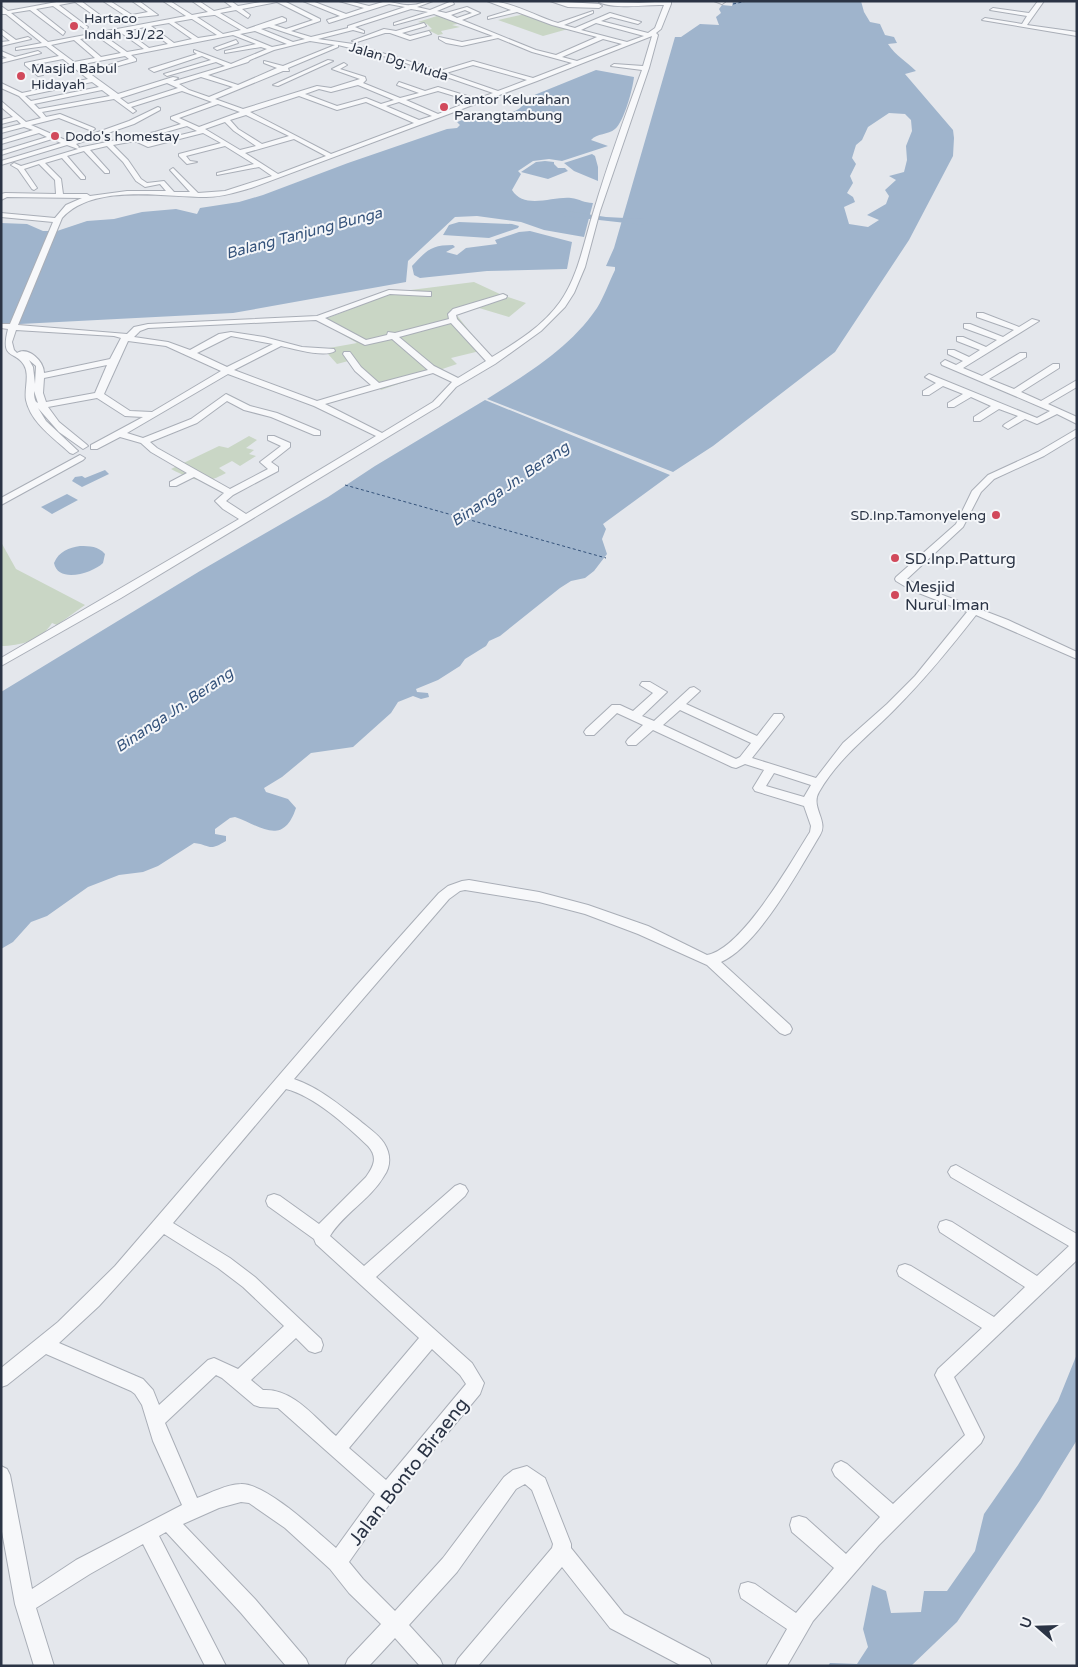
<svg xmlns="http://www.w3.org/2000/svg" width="1078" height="1667" font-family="'Varela Round',sans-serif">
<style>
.green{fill:#c9d6c5}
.water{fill:#9fb4cc;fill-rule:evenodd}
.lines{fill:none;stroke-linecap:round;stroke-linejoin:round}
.river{fill:#9fb4cc;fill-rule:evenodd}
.ferry{stroke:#34527a;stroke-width:1;stroke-dasharray:3 2.5;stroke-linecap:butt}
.minor-casing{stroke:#a9aeb7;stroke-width:2}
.minor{fill:#f7f8fa;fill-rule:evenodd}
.poi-dot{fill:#d1495b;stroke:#f4f6f9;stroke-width:2}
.labels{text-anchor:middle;stroke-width:4;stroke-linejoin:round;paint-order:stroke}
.far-poi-label{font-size:14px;fill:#2b3445;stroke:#f4f6f9;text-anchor:start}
.far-street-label{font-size:14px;fill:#2b3445;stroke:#f4f6f9}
.far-water-label{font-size:15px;font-style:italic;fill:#34527a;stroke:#f4f6f9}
.poi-label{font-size:16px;fill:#2b3445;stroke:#f4f6f9;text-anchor:start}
.near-street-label{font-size:19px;fill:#2b3445;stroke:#f4f6f9}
</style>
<rect width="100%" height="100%" fill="#e4e7ec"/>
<path class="green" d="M525,14L568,29L543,36L498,20Z
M440,15L462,23L452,25L460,27L441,31L443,34L438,35L428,30L432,29L427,24L418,22Z
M474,282L502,295L526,303L509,317L479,308L456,314L484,350L451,358L457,364L381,390L352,360L337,364L328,354L329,348L357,343L320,321L395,292Z
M249,436L257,440L246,448L254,450L249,454L256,456L240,466L232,461L219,468L226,473C203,486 193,480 171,469L219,446L228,448Z
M1,542L16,569L85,605L57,625L52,623C42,640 20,646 1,646Z"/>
<path class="water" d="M733,1H861L864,12L870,22L880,24L885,35L894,37L897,43L888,44C896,56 906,61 916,71L905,74L953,130L954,138L953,156L909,240L835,352L713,446L673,472L487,399C527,374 570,348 597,308C604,297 609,282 615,270V267L606,266L614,248L675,37H681L700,24L719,25L716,17L721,13L719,9L722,5L732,6ZM889,113L905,114L911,120L912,131L906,146L907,160L904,172L889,176L896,180L885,190L889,196L886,204L867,215L879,220L868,227L849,224L844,207L855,202L853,197L847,193L853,183L850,176L856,164L852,158L856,145L862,140L868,127Z
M596,70L634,77C633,88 624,122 615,129C608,135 597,133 591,140L608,146L562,161L549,159L533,161L518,171L521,174L512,190C524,210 553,196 571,198C580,199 584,203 593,203L584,237L544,230L521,222L477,216L455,217L408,261L406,282L233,313L20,324L1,323V223L27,224L43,231H57L87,221L114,219L142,212L176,209L197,214L200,208L239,202L263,195L348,163L447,129L457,128L460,125L457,122C463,120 469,116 476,115C494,112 518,120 527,98Z
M592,154L595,156L598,167V181L574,171L564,163Z
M545,161L554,162V164L558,168H565L568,171L548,179L521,172L536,162Z
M459,222L512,224L519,226L518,228L489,238L443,235L449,225Z
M530,231L572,242L567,269L487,271L420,278L414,275L412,266C427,250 431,245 453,245L455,247L446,252L457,255L466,248L497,244L495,240L519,232Z
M485,400L670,475L603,524L606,529L602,539L607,554L594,571L585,578L571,581L560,588L500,636L489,641L486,646L465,659L460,666L438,680L416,689L417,692L428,693L429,697L421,699L413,696L398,702L391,713L353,747L311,753L282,777L264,788L266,792L288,799L296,808C283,847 261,826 235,817L230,818L215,829V834L226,836V841C208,852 211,845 194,843L158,866L143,872L119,875L88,887L47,916L31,922L13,942L1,949V692L200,571L328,497L375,466Z
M105,470L109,474L82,487L72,481L75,477L82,476L85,478Z
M67,494L78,500L52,514L41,507Z
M80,546C90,546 98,546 105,554L103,563C93,573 58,584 54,563C59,551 69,548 80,546Z
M1077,1354V1440L1040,1500L957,1622L911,1666H828L830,1663L857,1664L868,1647L863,1629L872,1585L886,1591L891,1613L921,1612L924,1591H947L975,1551L984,1514L1018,1465L1058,1401Z"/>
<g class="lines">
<path class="river" d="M567,211L606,217L644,219L649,222L644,225L563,216L562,214Z"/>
<path class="ferry" d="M733,4L747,1
M345,485L606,558"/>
<g class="minor-casing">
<path id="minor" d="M62,1H81L100,15L95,16L75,2L59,5L88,27L86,30L53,6L36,9L65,32L63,35L30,10L11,13L48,42L186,16L163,1H170L192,15L208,12L192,1H199L214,11L232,7L224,1H231L238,6L266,1H284L320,19V21L291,31L311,37L348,28V26L405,7L389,4L329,23L327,20L340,16L303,1H312L346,14L364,8L339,1H349L369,6L383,2L381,1C391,1 402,6 411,5C419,5 425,1 433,1L417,7L430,10L452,1L454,4L437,11L446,13L467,7L480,13L462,20L536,50L556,55L597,37L552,25L517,12L488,19V17L511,10L487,1C511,1 535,16 558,23L593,11V13L564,25L575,28L610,13L641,22L638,24L611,17L601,21L648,33L655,28L664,5C645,4 616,10 599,2L639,3L671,1V4L661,29L656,33L658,35L649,68L600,211L585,267L574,293L565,307L541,331L495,364L456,387L439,406L121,598L1,666V658L239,519L223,509L215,501L224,493L194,477L176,486H170V482L187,473L151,452L141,443L120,437L97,449H91V445L143,417L125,416L97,398L48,407L59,422L86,444L88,446L83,449L59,432L38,408L46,421L78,451L73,454L70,453C54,438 31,423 26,400C24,389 30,375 24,365C15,350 0,361 8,329L1,328V324H10L53,222L1,217V213L55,218L66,205L82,198L7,197L1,200V194L5,193L56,194L55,180L39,164L24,169L37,188L34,190L32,189L18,169L11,165L14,163L21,166L78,149L67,145L1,165V161L61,143L52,139L1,155V151L47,137L39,133L1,144V140L33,130L24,127L1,133V129L21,124L17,120L1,124V120L13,117L1,107V101L26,122L41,118L19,96L1,88V83L22,93L88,79L63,59L32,65L43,75L38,76L25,65V63L59,56L46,46L16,50V48L42,43L6,14H2L1,6L8,11ZM277,2L313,20L286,29L274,25L286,21V19L282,17L247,29L220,13L236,10L248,18L250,15L242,9ZM411,9L428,12L394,23V25L434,14L493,36L462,42L439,37V39L446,43L462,46L498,38L532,52L572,63L533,78L473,61L440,71L353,44L318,39L353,30L364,33V31L355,27ZM465,10L472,13L457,18L451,15ZM214,15H215L241,30L223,34L197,17ZM191,19H192L217,35L198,38L174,22ZM169,23L192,39L174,43L151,26ZM596,23L644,36L627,42L581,30ZM145,27L168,44L149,48L126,31ZM269,27L305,39L293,42L261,29ZM255,31L287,44L272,47L240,34ZM120,32L144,49L127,52L103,35ZM233,35L256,44L225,51V53L261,47L267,49L231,64L194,50V52L197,54L149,69L154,72L202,56L211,60L164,74L167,76L216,62L225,66L175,81H173L178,78L173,77L118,94L78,65L125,56L129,59L109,65L111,68L136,61V59L131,55ZM97,36L121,53L101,57L80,39ZM652,36L643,66L614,64L611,66L642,70C625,116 608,163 594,210C584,241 579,275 560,302C543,326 517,342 492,357L457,319L456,315L506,298L507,296L503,294L453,309L448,314L449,319L395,333L388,332L387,335L366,340L325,318L390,294L428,296H431V292L389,290L317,316L148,324L134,327L127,334L18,325L62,218C94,183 163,197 206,197C222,197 237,192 251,188L537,81ZM603,39L622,44L577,61L562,57ZM74,40L95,58L74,62L51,45ZM310,41L335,45L283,66L264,61V63L277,68L238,85L208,75L248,62L250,60L274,50ZM338,45L391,58L493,93L477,99L438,87L425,91L399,82L397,85L419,93L400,98L363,83L366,80L365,77L340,69L347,65L344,63L332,69L360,79L331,88L317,86L243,109L215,99L283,71H289L288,68L338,47ZM473,65L527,80L498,91L446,73ZM201,77L233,87L209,97L189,90L179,84ZM92,82L99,87L31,101L25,96ZM167,83L178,88L128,104L120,98ZM358,85L394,100L381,104L366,98L337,106L305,94L319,89L331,92ZM102,90L110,96L39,109L34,104ZM182,91L212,102L171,117V119L181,124L155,132L78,148L79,147L76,144L134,124L160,110V108L158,107L129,121L70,142L31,125L59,118L92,131L95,129L94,128L60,114L46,117L42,112L114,99L133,113L136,111L131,107ZM438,91L471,101L438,114L406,100ZM299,96L337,110L366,102L414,123L331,154L250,112ZM399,102L432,116L419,120L386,106ZM218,104L240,112L199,127L179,118ZM246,115L289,136L262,144L238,129L230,120ZM225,122L234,131L256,146L240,150L205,129ZM187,126L197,131L148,143L141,139ZM203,133L221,143L179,154V156L187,164L197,162L190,161L186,156L225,146L254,164L217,173V175L259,167L272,176L225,191L198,193L173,168L170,170L190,192H174L164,181L147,183L141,179L128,160L113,145L135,141L148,147ZM294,139L326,156L278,174L245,153ZM107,146L123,162L136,181L145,187L160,184L166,191H127L90,196L87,194H63L61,179L45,163L62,158L81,179H85V177L67,156L84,151L105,173H109V171L90,150ZM316,320L365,345L392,339L428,370L379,383L361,367L350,352H344L343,354L355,371L371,385L317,401L234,370L281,346C294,349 325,358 335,351L334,349L302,347L264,337L231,332L219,334L190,350L168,342L134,337L140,331L148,328ZM451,323L486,361L458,378L434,366L399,337ZM16,330L114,336L121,338L110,359L44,373C44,361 28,346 17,353L14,350L12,342ZM231,336L273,344L227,367L197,353ZM128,341L166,346L221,371L152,412L130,411L104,394ZM29,360L36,366L35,384L33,367ZM107,365L95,393L46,402L43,393L44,378ZM433,373L452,382L433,402L382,433L325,404ZM228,374L314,406L376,436L246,514L226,501L233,495L278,471V467L271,462L290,447V443L274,436H268V440L281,446L260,462L268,469L230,489L157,448L150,442L197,423L227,401L244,410L271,417L314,435H320V431L277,413L250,406L226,394L191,419L143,438L127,433ZM34,391L38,403C34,402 34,394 34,391Z
M103,1H110L132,15L148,12L132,1H139L158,15L129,18Z
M550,1L599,4L602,6L599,8L568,7Z
M714,1H724L725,2L722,4Z
M1038,1H1044L1027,25L1077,32V36L982,20L985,18L1022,24L1027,16L990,10L993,8L1029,13Z
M424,23L426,26L402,33L410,36L429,31L431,34L410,40L390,33H385L357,42L352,41L384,29L396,31Z
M1,29L16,40L28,37L31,39L1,46V42L10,41L1,34Z
M236,40L238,43L217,50L214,48Z
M1,51L15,57L38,51L41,53L1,63V59L7,58L1,55Z
M328,60L333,61L278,86L273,85Z
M977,313H983L1019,327L1032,319L1039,321L963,368L982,376L1020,353H1026V357L989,379L1014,389L1053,364H1059V368L1021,392L1041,401L1077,380V387L1048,404L1077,417V424L1057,414L1037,424L1025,419L1008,429L1003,426L1005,424L1018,416L999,409L980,421H974V417L991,406L971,397L954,407H948V403L963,394L943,386L929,395H923V391L936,383L925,377L929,374L1037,418L1050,411L942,365L941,363L945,360L956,365L963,361L948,354V350H954L969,357L980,350L957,341V337H963L986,347L997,340L964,328V324H970L1003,337L1014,330L977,317Z
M1077,429V436L1044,456L994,479L981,492L963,527L907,579L919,586L1008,620L1077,652V659L976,615C951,647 925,679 896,708C869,736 839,757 819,792C810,807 829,821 820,835C799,870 758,946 721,962L790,1025L792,1029L790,1033L785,1035L780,1033L707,965L638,934L585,914L539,902L465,890L460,891L449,899L294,1079C320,1088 338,1104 359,1120C367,1127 378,1134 384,1143C391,1154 391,1166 384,1176C370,1200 344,1213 330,1236L364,1266L455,1186L460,1184L465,1186L468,1191L465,1196L376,1277L472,1363L484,1383L480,1394L393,1499L349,1562L363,1579L395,1611L443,1558L504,1477L513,1470L527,1466L545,1478L571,1544V1548L624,1614L709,1659L712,1666H682L610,1628L562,1567L478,1666H455L458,1659L552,1548L553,1544L532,1490L525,1484L516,1489L457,1572L409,1625L440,1659L443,1666H420L395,1638L369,1666H345L348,1659L381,1624L349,1593L330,1569L285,1528L249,1503L241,1502L219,1508L183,1524L255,1599L306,1659L309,1666H286L241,1613L166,1532L159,1536L226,1666H205L143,1544L90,1574L36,1608L54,1666H34L15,1604L1,1526V1466L7,1469L10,1475L32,1589L76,1560L182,1505L153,1441L142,1405L135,1394L131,1391L46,1354L7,1385L1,1387V1368L58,1322L115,1266L356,986L439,893L448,886L462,881L469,880L539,892L588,905L648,926L707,955C742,949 791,862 810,832L811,826L804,806L755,791L753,788L764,770L745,764L736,768L732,767L653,730L636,745H628L626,742L628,739L643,725L617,713L594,735H586L584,732L586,729L612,705H620L633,711L653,693L640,685L642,682H650L667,692L642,716L654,721L690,688L694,687L700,691L686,704L757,736L774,714H782L784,717L782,720L752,758L816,778L843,743L887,704L915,676L967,612L911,590L896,581L895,579L896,577L956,524L972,491L988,475L1038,452ZM680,710L751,743L740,757L736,759L663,725ZM774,773L811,785L804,797L766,786ZM286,1089C314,1096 346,1125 368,1146C378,1157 374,1166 366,1177L319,1224L280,1196L274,1194L268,1196L266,1201L268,1206L314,1239L316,1244L419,1338L336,1436C315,1418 293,1388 263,1390L251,1380L296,1338L309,1351L315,1353L321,1351L323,1345L321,1339L255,1277L230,1258L173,1223ZM164,1234L218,1268L243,1287L284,1326L238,1369L214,1358L208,1360L159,1405L153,1390L143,1379L59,1343L99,1306ZM432,1349L460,1375L466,1384L386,1480L349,1448ZM216,1375L222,1378L254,1405L260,1407L278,1408L375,1494L336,1548C317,1532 266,1483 241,1484C227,1484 211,1493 197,1498L165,1423Z
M80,455L85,458L83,460L1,505V498Z
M956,1165L1077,1234V1260L954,1377L984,1437L981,1443L879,1545L813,1621L787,1666H766L787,1629L741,1598L739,1591L741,1584L748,1582L755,1584L796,1613L834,1568L792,1532L790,1525L792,1518L799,1516L806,1518L846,1554L880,1517L835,1476L832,1470L835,1464L841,1461L847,1464L893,1504L965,1435L935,1375L938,1369L982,1328L899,1276L897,1271L899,1266L905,1264L911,1266L994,1317L1025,1287L940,1232L938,1227L940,1222L946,1220L952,1222L1037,1276L1069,1246L951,1177L948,1172L951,1167Z"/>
</g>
<use href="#minor" class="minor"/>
</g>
<g class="poi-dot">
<circle cx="74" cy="26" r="5"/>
<circle cx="21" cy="76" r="5"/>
<circle cx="444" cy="107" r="5"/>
<circle cx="55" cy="136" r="5"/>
<circle cx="996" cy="515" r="5"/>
<circle cx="895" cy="558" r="5"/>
<circle cx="895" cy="595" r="5"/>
</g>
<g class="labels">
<g class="far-poi-label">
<text x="84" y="23">Hartaco<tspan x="84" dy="16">Indah 3J/22</tspan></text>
<text x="31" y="73">Masjid Babul<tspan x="31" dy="16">Hidayah</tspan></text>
<text x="454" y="104">Kantor Kelurahan<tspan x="454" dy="16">Parangtambung</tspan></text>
<text x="65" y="141">Dodo's homestay</text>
<text x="986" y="520" text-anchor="end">SD.Inp.Tamonyeleng</text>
</g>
<g class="far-street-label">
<text transform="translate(399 61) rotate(17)" y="5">Jalan Dg. Muda</text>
</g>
<g class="far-water-label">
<text transform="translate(304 233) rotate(-15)" y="5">Balang Tanjung Bunga</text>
<text transform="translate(510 484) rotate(-34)" y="5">Binanga Jn. Berang</text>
<text transform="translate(174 710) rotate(-34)" y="5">Binanga Jn. Berang</text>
</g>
<g class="poi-label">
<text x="905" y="564">SD.Inp.Patturg</text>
<text x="905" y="592">Mesjid<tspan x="905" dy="18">Nurul Iman</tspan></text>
</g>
<g class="near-street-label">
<text transform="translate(408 1471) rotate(-52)" y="7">Jalan Bonto Biraeng</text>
</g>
</g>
<rect width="1078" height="1667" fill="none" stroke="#2b3445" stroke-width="5"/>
<g transform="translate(1038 1627) rotate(290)" stroke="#f4f6f9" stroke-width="4" paint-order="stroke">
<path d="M0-4L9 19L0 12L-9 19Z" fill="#2b3445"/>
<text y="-8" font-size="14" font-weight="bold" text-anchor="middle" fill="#2b3445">U</text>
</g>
</svg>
